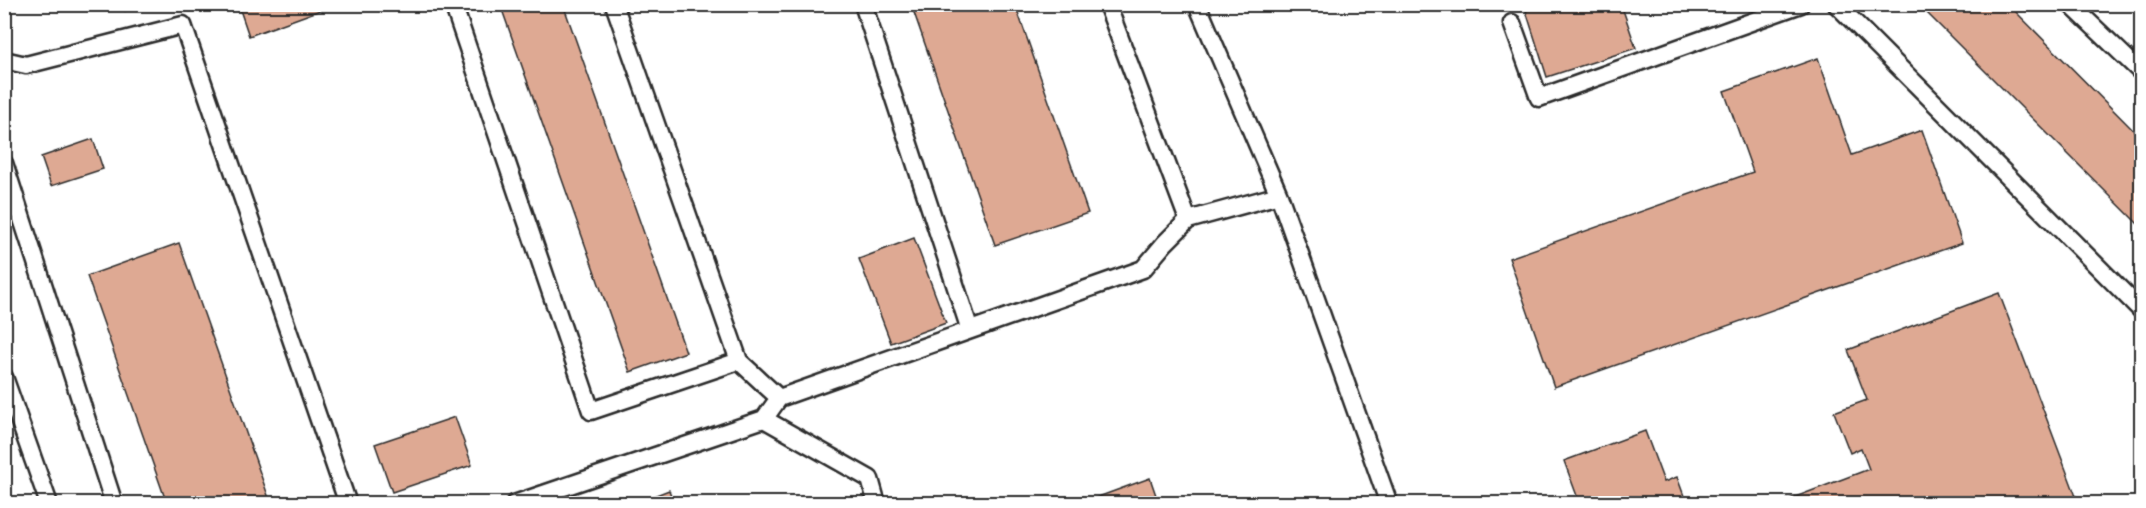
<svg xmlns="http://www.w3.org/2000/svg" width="2146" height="508" font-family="Pangolin,sans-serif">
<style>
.building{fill:#dea993;stroke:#2b2b2b;stroke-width:1.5}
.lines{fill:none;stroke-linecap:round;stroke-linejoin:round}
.lane-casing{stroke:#2b2b2b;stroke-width:21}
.lane{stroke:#fff;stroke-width:16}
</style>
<rect width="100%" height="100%" fill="#fff"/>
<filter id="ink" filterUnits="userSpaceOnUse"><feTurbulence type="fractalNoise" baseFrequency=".0167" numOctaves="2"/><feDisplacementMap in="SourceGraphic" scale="12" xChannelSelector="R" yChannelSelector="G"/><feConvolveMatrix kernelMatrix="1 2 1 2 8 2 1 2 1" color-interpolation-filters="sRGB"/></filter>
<g filter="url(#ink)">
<path class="building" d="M123,4H145L125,11Z
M238,4H337L249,36Z
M500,4H563L686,352L630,372Z
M911,4H1015L1088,213L995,245Z
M1545,4H1621L1636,48L1547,77L1526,11Z
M1927,4H2008L2142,139V228L1923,9Z
M1818,58L1852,155L1922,130L1962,243L1554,387L1509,258L1753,172L1724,91Z
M93,139L103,169L51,186L41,157Z
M914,238L946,323L891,343L859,259Z
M179,243L271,504H167L87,276Z
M1999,293L2077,499L2065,504H1777L1869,469L1861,448L1850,453L1834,412L1867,400L1848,350Z
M455,417L472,465L392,492L375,444Z
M1645,431L1664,482L1677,477L1687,504H1580L1564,461Z
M1150,478L1159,504H1079Z
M669,490L674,504H633Z"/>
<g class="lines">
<g class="lane-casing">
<path id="lane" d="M453,4L591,411L739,361L779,398
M614,4L739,361
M863,4L970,330
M1107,4L1188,220
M1197,4L1279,195
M1836,4L2142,311
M2070,4L2142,73
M1512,23L1539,98L1801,4
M4,60L26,65L183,25L348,504
M4,163L114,504
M4,217L14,195
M4,377L49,504
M764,419L870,479L877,504
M514,504L764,419L779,398L1143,269L1165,243L1188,220L1279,195L1389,504"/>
</g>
<use href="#lane" class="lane"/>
</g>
</g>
<rect width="2146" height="508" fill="none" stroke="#fff" stroke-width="24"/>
<rect x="12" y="12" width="2122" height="484" fill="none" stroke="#2b2b2b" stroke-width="2" filter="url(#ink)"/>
</svg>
